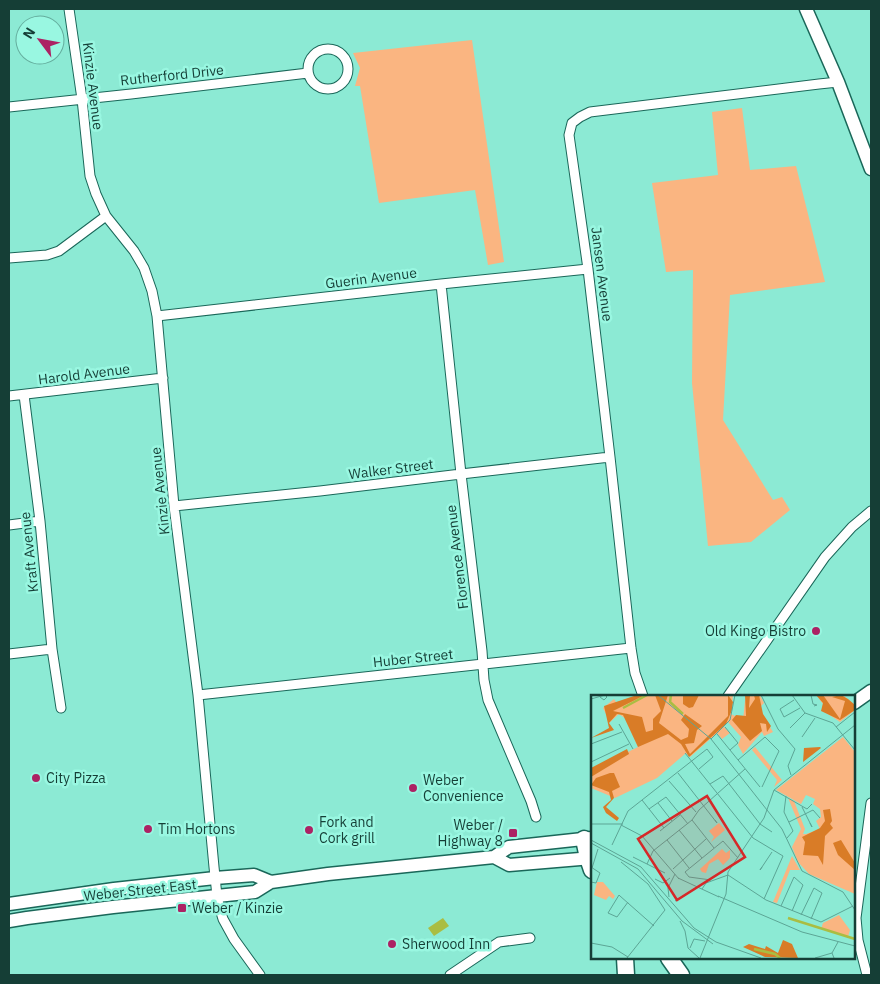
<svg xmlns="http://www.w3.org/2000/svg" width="880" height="984" font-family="'IBM Plex Sans',sans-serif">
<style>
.green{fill:#fab581}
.water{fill:#aabd42}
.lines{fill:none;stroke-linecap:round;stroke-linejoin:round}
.minor-casing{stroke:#1a6759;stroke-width:11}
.secondary-casing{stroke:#1a6759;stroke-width:15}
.motorway-casing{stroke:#1a6759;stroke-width:19}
.minor{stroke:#fff;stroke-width:9}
.secondary{stroke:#fff;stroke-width:12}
.motorway{stroke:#fff;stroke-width:16}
.poi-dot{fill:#ac2264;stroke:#99f7e1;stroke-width:2}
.labels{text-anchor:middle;stroke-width:5;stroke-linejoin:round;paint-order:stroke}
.street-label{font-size:14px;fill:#153e36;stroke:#99f7e1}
.poi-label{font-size:14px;fill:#153e36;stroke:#99f7e1;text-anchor:start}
.inset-river{fill:none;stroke:#aabd42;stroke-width:2.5}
.inset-road{fill:none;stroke:#5ca595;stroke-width:1}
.view{fill:#d62828;fill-opacity:0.15;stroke:#d62828;stroke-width:2.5}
.inset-edge{fill:none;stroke:#153e36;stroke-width:2.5}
</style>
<rect width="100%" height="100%" fill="#8cead4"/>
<path class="green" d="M472,40L504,262L488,265L475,190L379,203L360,86H355L360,68L353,53Z
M742,108L750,170L796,166L825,282L730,295L723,420L773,500L782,497L790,510L751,542L708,546L692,383L693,270L666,272L652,183L718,175L712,112Z"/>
<path class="water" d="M443,918L449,926L434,936L428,928Z"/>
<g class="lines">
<g class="minor-casing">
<path id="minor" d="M69,9L82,99L90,176L96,194L106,216L134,251L144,268L152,291L157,316L174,506L198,695L214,867L217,896L220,909L223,919L234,939L260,975
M308 69a20 20 0 1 1 40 0a20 20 0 1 1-40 0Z
M9,107L131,94L308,73
M9,258L47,255L59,251L106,216
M441,284L461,474L482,651L484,680L488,700L531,801L536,817
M157,316L441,284L588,269
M24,395L40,521L52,649L61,708
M9,396L163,378
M174,506L320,491L461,474L610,457
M9,525L40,521
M9,654L52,649
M198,695L631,648
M643,696L635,673L631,648L610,457L588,269L569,135L572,123L580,117L590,112L819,84L838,82
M728,696L825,557L852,527L871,511
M450,975L499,942L530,938
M867,975L858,940L856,918L871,803"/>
</g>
<g class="secondary-casing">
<path id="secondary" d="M806,9L838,82L871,169
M854,703L871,691
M494,857L509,865L592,858
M9,904L114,889L215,878L254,875L271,882
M9,921L27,918L113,907L255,892L271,882L328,874L494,857L509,847L592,838"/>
</g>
<g class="motorway-casing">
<path id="motorway" d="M584,839L588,858L592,870
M625,958L626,975
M669,958L681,975"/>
</g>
<use href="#minor" class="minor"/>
<use href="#secondary" class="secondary"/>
<use href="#motorway" class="motorway"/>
</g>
<g class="poi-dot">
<circle cx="816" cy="631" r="5"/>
<circle cx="36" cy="778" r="5"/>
<circle cx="413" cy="788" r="5"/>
<circle cx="148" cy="829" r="5"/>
<circle cx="309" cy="830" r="5"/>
<rect x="508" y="828" width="10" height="10" rx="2.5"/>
<rect x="177" y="903" width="10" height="10" rx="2.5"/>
<circle cx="392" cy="944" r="5"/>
</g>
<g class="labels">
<g class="street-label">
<text transform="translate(172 75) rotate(-6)" y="5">Rutherford Drive</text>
<text transform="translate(93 86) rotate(83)" y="5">Kinzie Avenue</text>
<text transform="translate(602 274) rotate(83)" y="5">Jansen Avenue</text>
<text transform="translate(371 278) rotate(-7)" y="5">Guerin Avenue</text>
<text transform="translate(84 374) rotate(-7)" y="5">Harold Avenue</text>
<text transform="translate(391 469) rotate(-7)" y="5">Walker Street</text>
<text transform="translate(160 491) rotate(-96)" y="5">Kinzie Avenue</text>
<text transform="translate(29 552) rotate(-96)" y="5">Kraft Avenue</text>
<text transform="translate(457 557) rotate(-97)" y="5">Florence Avenue</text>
<text transform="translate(413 658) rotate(-6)" y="5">Huber Street</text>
<text transform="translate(140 890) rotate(-6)" y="5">Weber Street East</text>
</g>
<g class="poi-label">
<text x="806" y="636" text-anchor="end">Old Kingo Bistro</text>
<text x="46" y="783">City Pizza</text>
<text x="423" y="785">Weber<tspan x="423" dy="16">Convenience</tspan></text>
<text x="319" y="827">Fork and<tspan x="319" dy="16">Cork grill</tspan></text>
<text x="503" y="830" text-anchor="end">Weber /<tspan x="503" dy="16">Highway 8</tspan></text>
<text x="158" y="834">Tim Hortons</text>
<text x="192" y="913">Weber / Kinzie</text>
<text x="402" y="949">Sherwood Inn</text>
</g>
</g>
<g transform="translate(591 695)">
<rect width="264" height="264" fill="#8cead4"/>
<path d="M47,0H142L140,19L152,25L154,6L159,0H169L173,8L168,13L182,37L173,41L171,37L152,59L147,50L150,42L137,27L133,32L139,38L131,44L126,38L99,62L95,58L66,83L24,103L0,93V75L47,52L35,24L28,19L19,27L12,13L23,4L27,10ZM226,1H253L264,10V15L249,27L231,15L232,9ZM252,42L264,57V199L218,179L207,167L201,152L210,134L197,103L203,106L214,134L212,139H215L229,134L225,126L230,122L229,114L222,109L224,104L215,100L210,109L185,95ZM164,52L191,85L183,92L186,85L161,55ZM128,128L134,135L120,147L123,142L118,136ZM131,154L135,158L139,155V163L132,170L127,164L118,169L115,178L111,177L109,174ZM201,161L209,175H199L186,208L182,207ZM6,187H12L24,201L22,204L18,201L15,205L3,200ZM248,220L259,235L257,242L230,234L232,228Z" fill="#fab581"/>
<path d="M46,0H54L22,16L51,22L55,37L62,35V24L70,16L64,0H77L68,28L90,45L97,42L98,34L90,25L94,19L111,31L106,35L103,48L94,49L99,59L137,21V0L142,7L141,15L135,29L98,62L90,49L77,39L47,52L32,20L26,19L18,28L23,35L0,43L18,33L13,11ZM92,0H108L102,12L98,13L92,9ZM154,0H159L158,13L164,4L163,0H168L172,19L180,31L176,37L175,29L169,28L171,36L159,46L141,25L145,20L155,21ZM225,0H232L249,24L254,6L241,2L250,0L257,4L264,10V15L249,25L230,16L232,8ZM213,53L229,52L230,53L212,67ZM36,54L38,59L0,82V73ZM19,78H23L29,92L21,96L23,103L15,112L28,123L26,126L15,118L12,112L20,105L18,97L0,90L5,83ZM239,114L241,126L239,129L242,133L234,141L232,170L227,161L212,160L214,147L211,142L229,133L234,126L232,115ZM250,145L264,168V175L247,160L242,148ZM192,245L201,249L207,263L174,262L152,252L158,249L174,254L175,251L187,258Z" fill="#d97c27"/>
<path class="inset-river" d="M80,0L79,7L92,19M32,13L56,0M197,223L264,244M163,254L184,259L189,263"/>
<path class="inset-road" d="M67,0L120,44L191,134L211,176L252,197L264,215M170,0L187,34L204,54L197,71L200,80M201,0L214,18L242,28L264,55M220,0L222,9L226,10L223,11M0,4L14,0L16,2L13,5L9,2M203,5L189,14L193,22L209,13M28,29L42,54M134,32L147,48L139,55M245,32L264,17M199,33L214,18M126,39L169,92M211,42L224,23M120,44L139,25L144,0M0,49L31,37M94,58L162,143L192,161L173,204M147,65L174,42L188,56L171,92M0,67L38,49M87,78L126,128L124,125M78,86L105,117M119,89L132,81L169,129L181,137M183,95L216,114L221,109M195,101L193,117L202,136L196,143M51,105L73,133M67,108L81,126M211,112L221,132L219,128M58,114L75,102L97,129M101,125L123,153M198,127L222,115L229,123M0,129H32M30,130L51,141L88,184M88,135L111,163M69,136L89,120M0,145L50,172L103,233L125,247L170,263M76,145L98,173M0,148L47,174L91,226L122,249M21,150L37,116L116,54L122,62L108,74M42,162L74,178M30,167L57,189L74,215L36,263M56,169L62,156L101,125L108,115L154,74M0,172L9,178L5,188L0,187M171,172L169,175L181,157M1,173L7,154M82,174L115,144M87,183L128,202M64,184L72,188L79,183M120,185L98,182L94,177L132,146L147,163M111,194L115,188L137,180L175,205L230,227L262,211M127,201L211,237L264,251M78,202L77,193L84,179M84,206L106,192M37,207L26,222L17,218L28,200L29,201L63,231M190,211L203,182L212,190L201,216M210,220L223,193L231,198L220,224M89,226L94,236L97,253L108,263M0,248L21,252L37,262M99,253L103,244L114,246M109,263L135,199L137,177L173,123L183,95L264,30M224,263L241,258M243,263L241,258L247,247"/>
<path class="view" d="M116,101L154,162L86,205L47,144Z"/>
<rect width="264" height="264" class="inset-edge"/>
</g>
<rect width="880" height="984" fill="none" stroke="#153e36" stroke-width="20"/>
<g transform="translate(40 40) rotate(302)"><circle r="24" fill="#99f7e1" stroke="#64ad9d"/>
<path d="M0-4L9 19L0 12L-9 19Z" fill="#ac2264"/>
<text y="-8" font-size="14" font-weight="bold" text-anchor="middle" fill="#153e36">N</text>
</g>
</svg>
